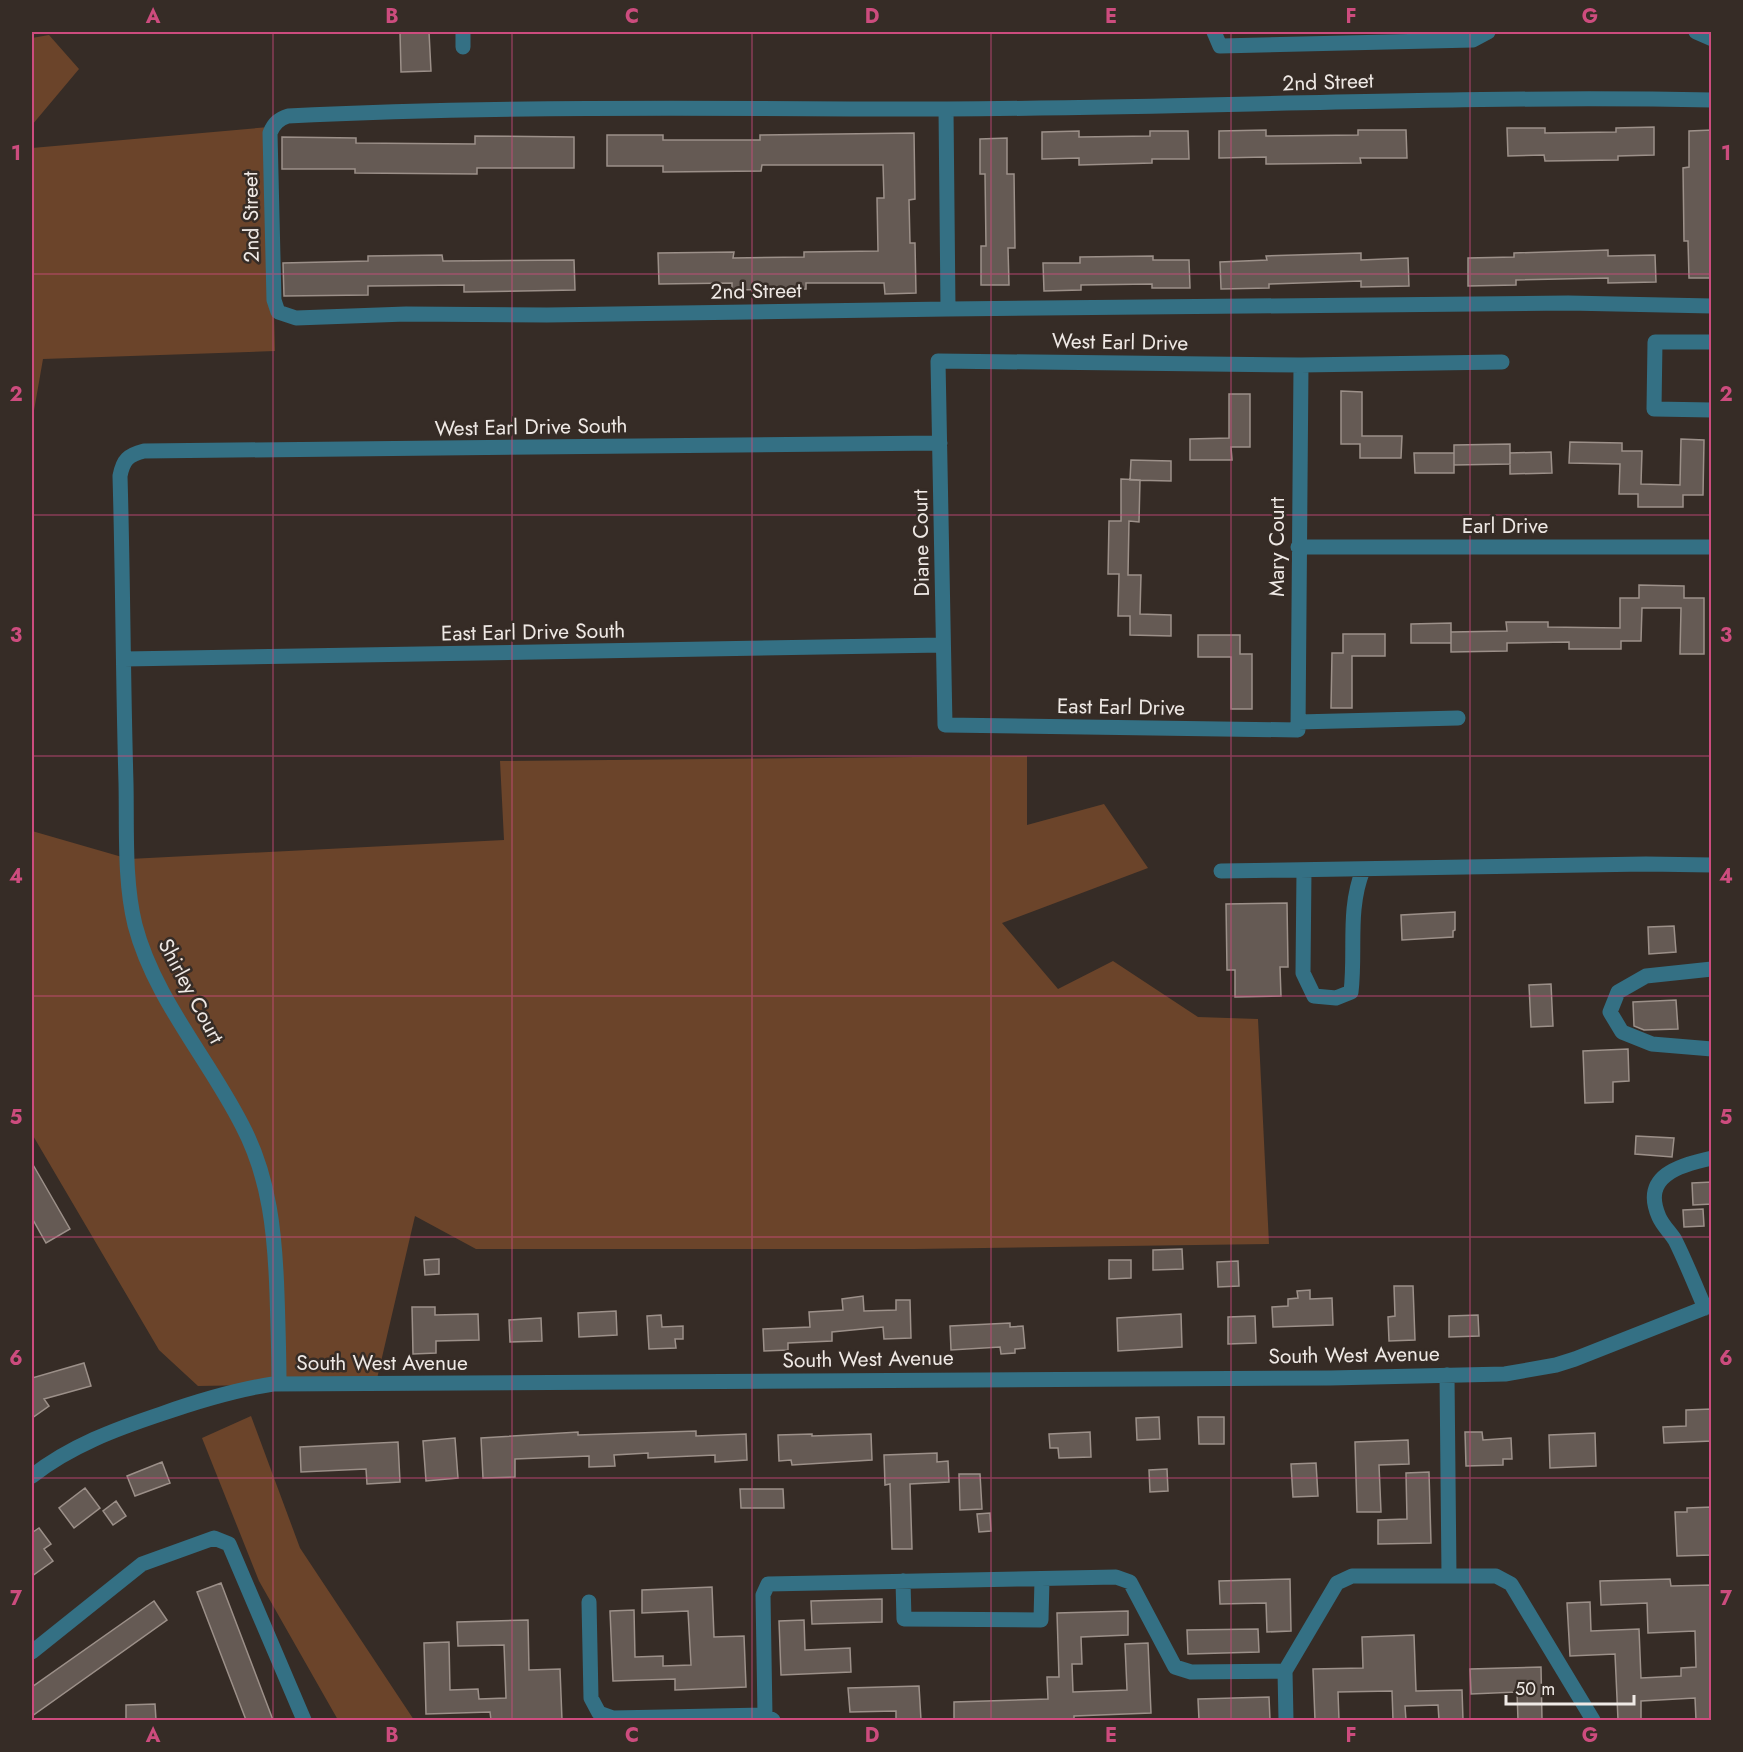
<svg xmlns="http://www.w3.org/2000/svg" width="1743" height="1752" font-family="Jost,sans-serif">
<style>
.green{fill:#6b442a}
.building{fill:#655a54;stroke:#9c9089;stroke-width:1.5}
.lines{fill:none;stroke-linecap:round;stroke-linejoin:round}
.minor{stroke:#347084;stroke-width:15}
.grid{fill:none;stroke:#cd4c7e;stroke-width:1.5;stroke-opacity:0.55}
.labels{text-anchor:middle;stroke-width:5;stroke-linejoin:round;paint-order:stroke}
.street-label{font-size:21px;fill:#efe9e5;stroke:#362c26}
.neatline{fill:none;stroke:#cd4c7e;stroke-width:2}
.grid-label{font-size:20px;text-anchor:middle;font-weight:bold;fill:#cd4c7e}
</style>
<rect width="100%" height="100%" fill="#362c26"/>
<path class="green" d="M49,35L79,69L32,125V38Z
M269,127L275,351L43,359L32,422V148Z
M1027,756V825L1104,804L1148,868L1002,923L1058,989L1113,961L1198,1017L1258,1019L1269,1244L915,1249H476L415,1216L376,1383L198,1386L159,1350L32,1134V831L129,859L504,840L500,761Z
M251,1416L300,1548L414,1720H338L259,1581L202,1438Z"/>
<path class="building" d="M400,32H429L431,71L401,72Z
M1654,127V155L1618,156V160L1545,161L1544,155L1508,156L1507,128H1545V133L1616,132V128Z
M1266,130V136L1358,135V130H1406L1407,158H1360L1361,163L1266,164V157L1219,158V131Z
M1712,130V278H1689L1688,241H1684L1683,168L1689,167V131Z
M1079,131V137L1150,136V131H1188L1189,159H1152V163L1079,165V158L1042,159V132Z
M914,133L915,199L909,200L910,243H915L916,293L885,294L884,283H806V289L732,290V283L659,284L658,253L734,252L733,258L804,257V252L878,251L877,198H884L883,165H762L761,171L663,172V166H607V135H663V140H760V135Z
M475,136L574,137V168H477V174L355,173V169H282V137L356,138V143L475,144Z
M1007,138V174H1014L1015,248H1008L1009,285H981V246H986L985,174H980V139Z
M1608,250V256L1655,255L1656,282L1608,283V278L1516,280V285L1468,286V258L1514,257V253Z
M1361,253V260L1408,258L1409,286L1361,287V281L1269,284V288L1221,289L1220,262L1267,260L1266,256Z
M442,255L443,261L574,260L575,290L464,292V285L368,286V295L284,296L283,263L368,261V256Z
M1153,256V260H1189L1190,288H1152V284L1081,285V290L1044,291L1043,263H1080V257Z
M1341,391L1362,392V436H1402L1401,458H1360V444H1341Z
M1229,394H1250V447H1231L1232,460H1190V439L1229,438Z
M1681,439L1704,440L1703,495H1683V507H1638V494H1619L1620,464L1569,463L1570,442L1622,443V451H1642L1641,484L1680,485Z
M1510,444V464L1454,465V445Z
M1551,452L1552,473L1510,474V453Z
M1414,453H1454V473H1415Z
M1131,460L1171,461V481L1130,480Z
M1121,479L1140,480L1139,522L1129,521L1128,575H1141L1140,614L1171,615V636L1130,635V616H1118L1119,574H1108L1109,521H1121Z
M1639,585L1684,586V598H1704V654H1680L1681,608H1642L1641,641H1621V649H1569V642L1507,643V651L1451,652V632L1507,631L1506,622H1548V627L1620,628V598H1639Z
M1451,623V643H1411V624Z
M1343,634H1385V656H1352V708H1331L1332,653H1343Z
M1198,635H1240V654H1252V709H1231V657H1198Z
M1287,903L1288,967H1280L1281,996L1235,997V970H1227L1226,904Z
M1455,912V930L1453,931V937L1402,940L1401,915Z
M1674,926L1676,952L1649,954L1648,927Z
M1551,984L1553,1026L1531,1027L1529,985Z
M1676,1000L1678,1029L1644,1030L1634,1026L1633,1002Z
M1628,1049L1629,1081L1613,1082V1102L1585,1103L1583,1051Z
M1636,1136L1674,1138L1672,1157L1635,1154Z
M32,1163L70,1229L46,1243L32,1218Z
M1712,1182V1204L1693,1205L1692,1183Z
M1703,1209L1704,1226L1684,1227L1683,1210Z
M1182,1249L1183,1269L1153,1270V1250Z
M439,1259V1274L425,1275L424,1260Z
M1109,1260H1131V1278L1109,1279Z
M1238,1261L1239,1286L1218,1287L1217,1262Z
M1394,1286H1413L1415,1340L1389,1341L1388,1317L1395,1316Z
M1310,1290V1299L1332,1298L1333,1325L1273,1327L1272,1307L1288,1306V1299L1298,1298L1297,1291Z
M863,1296L864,1311L896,1310V1300H910L911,1338L884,1339L883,1327L832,1332V1341L788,1343V1350L764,1351L763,1329L810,1327L809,1312L843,1310L842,1299Z
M412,1307H435V1315L478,1314L479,1340L436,1341V1353L413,1354Z
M616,1311L617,1335L579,1337L578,1313Z
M1181,1314L1182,1347L1118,1351L1117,1318Z
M661,1315L662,1327L683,1326V1339H675L676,1348L649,1349L647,1316Z
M1478,1315L1479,1336L1449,1337V1316Z
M1255,1316L1256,1343L1228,1344V1317Z
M541,1318L542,1341L510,1342L509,1320Z
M1010,1323V1327L1023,1326L1025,1348L1015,1349V1353L1001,1354L1000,1347L951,1350L950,1326Z
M84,1363L91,1386L44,1399L49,1406L32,1418V1378Z
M1712,1409V1441L1664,1443L1663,1427L1686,1426V1410Z
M1159,1417L1160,1439L1137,1440L1136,1418Z
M1198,1417H1224V1444H1199Z
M696,1431V1436L746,1434L747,1460L715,1462V1455L648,1458V1453L614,1455L615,1466L589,1467V1456L515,1459V1477L483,1478L481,1438L578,1432V1435Z
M1090,1432L1091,1457L1059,1458L1058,1448H1050L1049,1434Z
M1465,1432H1482L1483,1440L1511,1438L1512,1459H1503V1465L1466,1466Z
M1595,1433L1596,1466L1550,1468L1549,1435Z
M812,1434V1436L871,1434L872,1460L792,1465L791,1460L779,1461L778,1435Z
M455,1438L458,1478L426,1481L423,1441Z
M1408,1440L1409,1464L1379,1465L1381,1512H1357L1355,1442Z
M398,1442L400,1482L367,1484L366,1469L301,1472L300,1447Z
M937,1453V1462L948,1461L949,1482L910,1484L912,1549H892L890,1484L885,1485L884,1455Z
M162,1462L170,1483L135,1496L127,1476Z
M1316,1463L1318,1496L1293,1497L1291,1464Z
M1167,1469L1168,1491L1150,1492L1149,1470Z
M1429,1472L1431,1543L1378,1544V1520L1407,1519L1406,1473Z
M959,1474H980L982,1509L960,1510Z
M85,1488L100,1508L74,1528L59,1508Z
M740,1489H783L784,1508H741Z
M116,1501L126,1516L113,1525L103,1511Z
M1712,1507V1555L1677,1556L1675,1512H1687V1508Z
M990,1513L991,1531L979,1532L977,1514Z
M39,1528L51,1544L44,1549L53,1561L32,1576V1530L33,1532Z
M1290,1579L1291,1631L1267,1632L1266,1603L1220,1604L1219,1581Z
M1670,1579L1671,1586L1712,1585V1720H1696L1695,1698L1641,1701V1720H1618L1615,1654L1570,1656L1567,1603L1590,1602L1591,1631L1639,1629L1641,1678L1681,1676V1668L1696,1667L1695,1631L1648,1633L1647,1603L1601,1605L1600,1581Z
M221,1583L273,1720H246L197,1592Z
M712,1587L714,1637L744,1636L746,1687L675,1690V1679L613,1681L610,1611L634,1610L635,1657L663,1656V1666L691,1665L688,1611L642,1613V1590Z
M882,1599V1622L812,1624L811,1601Z
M154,1601L167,1620L32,1716V1687Z
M1128,1611V1635L1081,1637L1082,1664H1072L1073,1692L1127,1690L1125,1644L1148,1643L1151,1713L1074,1716V1720H954V1702L1048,1699L1047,1677H1059L1057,1613Z
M528,1620L529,1670L560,1669L562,1720H491L490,1712L426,1714L424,1643L449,1642L450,1690L478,1689L479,1699L506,1698L504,1645L458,1646L457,1622Z
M804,1620L805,1650L850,1648L851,1672L781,1675L779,1621Z
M1258,1629L1259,1652L1188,1654L1187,1630Z
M1414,1635L1416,1691L1462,1690L1463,1720H1439L1438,1705L1405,1706L1406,1720H1393L1392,1691L1338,1692L1339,1720H1315L1313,1669L1363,1668L1362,1637Z
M1541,1667L1542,1720H1518L1517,1692L1471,1694L1470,1669Z
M919,1686L921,1720H896V1711L850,1712L848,1688Z
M1269,1697L1270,1720H1199L1198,1699Z
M155,1704L156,1720H126V1705Z"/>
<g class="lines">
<path class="minor" d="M463,32V47
M1214,32L1220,46L1473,40L1488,32
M1696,32L1712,39
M1712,100C1456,95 1201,108 946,109C727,109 508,105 288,116C279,119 274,123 270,133L274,300L278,312L296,318L406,314L547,315L948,309L1568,303L1712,306
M946,109L948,309
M1712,342H1655L1654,409L1712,410
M1301,365L1298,730L945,725L938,361L1301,365L1502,362
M1298,547H1712
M124,659L943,645
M1298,722L1458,718
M1304,870L1303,973L1314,996L1336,998L1351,992C1356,951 1347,910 1363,870
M1221,871L1646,864L1712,865
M1712,969L1646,976L1618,992L1610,1012L1622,1032L1652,1044L1712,1049
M1705,1308C1695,1285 1686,1262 1675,1240C1670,1232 1663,1226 1659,1217C1641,1176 1679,1165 1712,1158
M1447,1375L1449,1576
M279,1384C279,1354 278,1324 277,1294C275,1235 270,1178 242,1125C208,1058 154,998 135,925C124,880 127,830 126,783C123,681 123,578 120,476C123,460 128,455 144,451L940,443
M32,1476C70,1446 116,1429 161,1414C198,1401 234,1390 273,1384L1330,1378L1505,1374L1556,1365L1575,1359L1712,1305
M903,1581L904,1619L1041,1620L1042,1579
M589,1602L591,1698L599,1713L613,1718L764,1715L773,1720
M32,1652L142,1564L214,1538L229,1544L304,1720
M1285,1671L1337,1583L1352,1576H1496L1511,1584L1593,1720
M765,1716L763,1595L768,1584L1116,1577L1130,1582L1175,1667L1191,1672L1285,1671L1286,1720"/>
</g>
<path class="grid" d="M273,32V1720M512,32V1720M752,32V1720M991,32V1720M1231,32V1720M1470,32V1720M32,274H1712M32,515H1712M32,756H1712M32,996H1712M32,1237H1712M32,1478H1712"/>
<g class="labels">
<g class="street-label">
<text transform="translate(1328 82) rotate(-2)" y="7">2nd Street</text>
<text transform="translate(251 217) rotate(-91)" y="7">2nd Street</text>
<text transform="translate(756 291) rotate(-1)" y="7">2nd Street</text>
<text transform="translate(1120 342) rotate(1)" y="7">West Earl Drive</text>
<text transform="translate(531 427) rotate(-1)" y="7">West Earl Drive South</text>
<text x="1505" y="533">Earl Drive</text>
<text transform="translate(921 543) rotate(-91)" y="7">Diane Court</text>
<text transform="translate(1277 547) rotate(-90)" y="7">Mary Court</text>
<text transform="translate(533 632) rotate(-1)" y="7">East Earl Drive South</text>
<text transform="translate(1121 707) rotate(1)" y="7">East Earl Drive</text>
<text transform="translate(191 991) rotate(62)" y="7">Shirley Court</text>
<text transform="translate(1354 1355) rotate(-1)" y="7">South West Avenue</text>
<text transform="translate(868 1359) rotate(-1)" y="7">South West Avenue</text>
<text x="382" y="1370">South West Avenue</text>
</g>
</g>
<rect width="1743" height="1752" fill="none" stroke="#362c26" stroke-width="66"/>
<path d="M1506 1695v9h128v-9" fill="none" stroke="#efe9e5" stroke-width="3"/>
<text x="1515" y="1695" font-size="18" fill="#efe9e5" stroke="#362c26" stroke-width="4.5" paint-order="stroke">50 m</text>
<rect x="33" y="33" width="1677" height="1686" class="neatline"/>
<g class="grid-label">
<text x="153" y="23">A</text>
<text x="392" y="23">B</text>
<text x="632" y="23">C</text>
<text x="872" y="23">D</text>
<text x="1111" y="23">E</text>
<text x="1351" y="23">F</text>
<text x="1590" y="23">G</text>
<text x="16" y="160">1</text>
<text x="1726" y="160">1</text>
<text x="16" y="401">2</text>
<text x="1726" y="401">2</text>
<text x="16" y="642">3</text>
<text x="1726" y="642">3</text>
<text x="16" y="883">4</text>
<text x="1726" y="883">4</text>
<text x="16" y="1124">5</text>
<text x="1726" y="1124">5</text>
<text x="16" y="1365">6</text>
<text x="1726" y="1365">6</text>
<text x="16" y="1605">7</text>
<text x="1726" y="1605">7</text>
<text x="153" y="1742">A</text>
<text x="392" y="1742">B</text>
<text x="632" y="1742">C</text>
<text x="872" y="1742">D</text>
<text x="1111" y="1742">E</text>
<text x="1351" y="1742">F</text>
<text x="1590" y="1742">G</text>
</g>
</svg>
